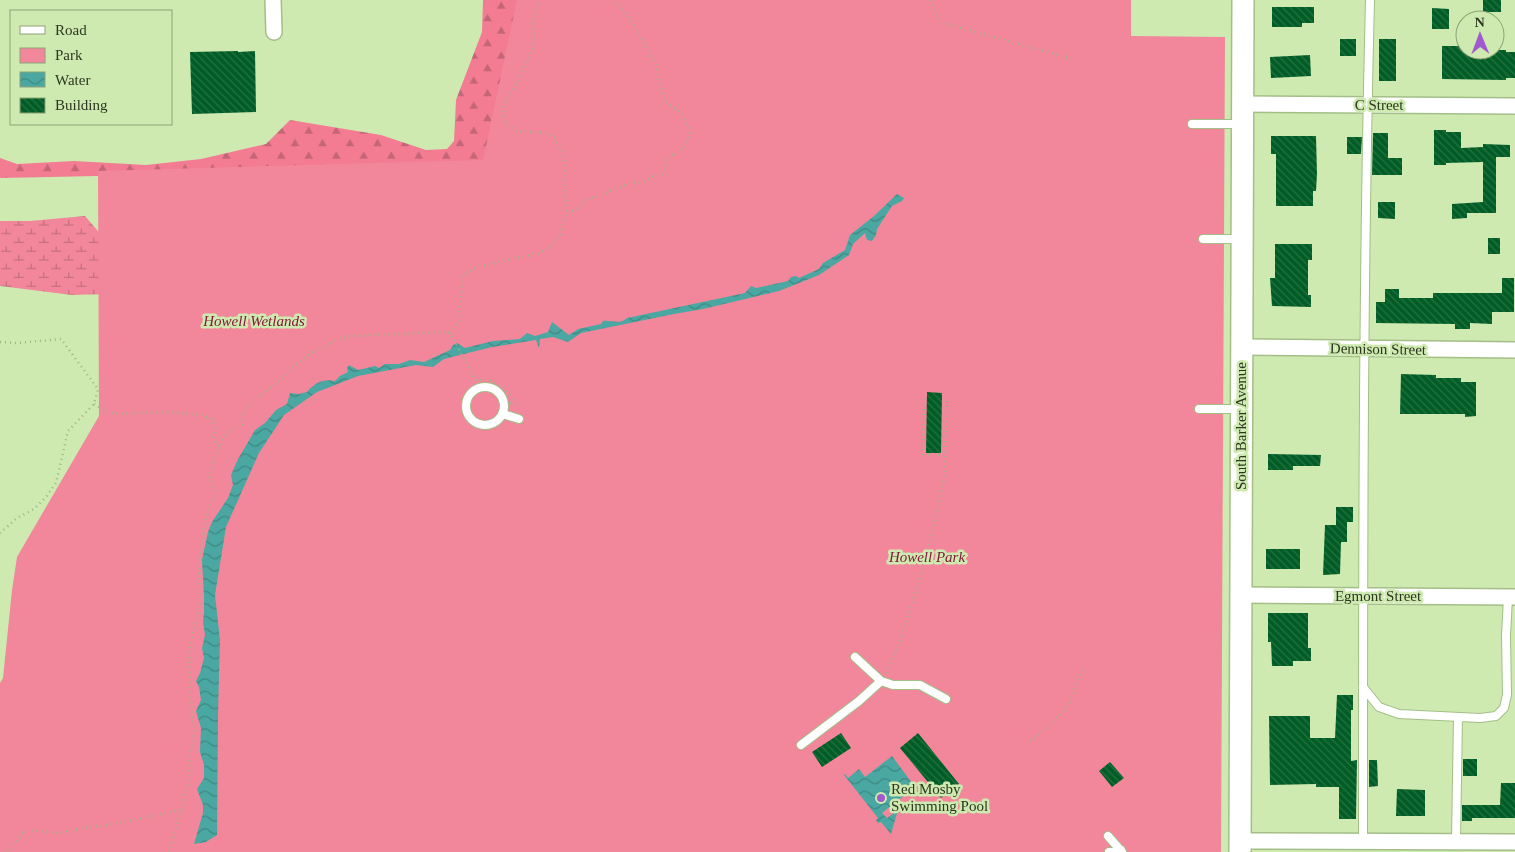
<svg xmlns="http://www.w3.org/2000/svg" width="1515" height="852" font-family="'Times New Roman',serif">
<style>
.forest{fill:url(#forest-firs)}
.wetland{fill:url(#wetland-marsh)}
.park{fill:#f2879b}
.water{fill:url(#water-waves)}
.building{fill:url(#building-back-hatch)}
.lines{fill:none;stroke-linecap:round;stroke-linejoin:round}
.lane-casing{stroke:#a3be87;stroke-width:10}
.street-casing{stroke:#a3be87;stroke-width:18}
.secondary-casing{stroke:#a3be87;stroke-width:24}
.path{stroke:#9db485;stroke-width:2.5;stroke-dasharray:1 4;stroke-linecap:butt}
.lane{stroke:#fff;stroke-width:8}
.street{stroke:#fff;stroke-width:15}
.secondary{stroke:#fff;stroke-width:21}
.poi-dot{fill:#9f5acf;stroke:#ceeab1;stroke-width:2}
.labels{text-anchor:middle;stroke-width:5;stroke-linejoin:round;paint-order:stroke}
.street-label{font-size:15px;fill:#2c3620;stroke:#ceeab1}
.park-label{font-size:15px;font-style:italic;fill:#831939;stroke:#ceeab1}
.poi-label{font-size:15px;fill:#2c3620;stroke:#ceeab1;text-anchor:start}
</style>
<defs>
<pattern id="forest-firs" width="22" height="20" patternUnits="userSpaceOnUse" patternTransform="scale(1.25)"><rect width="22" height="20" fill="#f37c93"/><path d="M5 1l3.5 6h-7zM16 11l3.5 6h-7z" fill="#c56678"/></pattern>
<pattern id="wetland-marsh" width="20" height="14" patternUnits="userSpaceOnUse" patternTransform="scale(1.25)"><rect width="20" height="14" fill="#f2879b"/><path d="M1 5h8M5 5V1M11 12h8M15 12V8" fill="none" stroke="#c46f7e"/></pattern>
<pattern id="water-waves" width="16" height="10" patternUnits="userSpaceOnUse" patternTransform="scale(1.25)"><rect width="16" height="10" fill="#4aa7a1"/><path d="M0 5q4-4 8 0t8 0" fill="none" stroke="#3e8983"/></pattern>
<pattern id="building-back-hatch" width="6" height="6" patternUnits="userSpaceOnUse" patternTransform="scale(1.25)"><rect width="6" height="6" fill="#005d25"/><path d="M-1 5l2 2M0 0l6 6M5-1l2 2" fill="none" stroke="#267143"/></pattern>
</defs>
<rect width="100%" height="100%" fill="#ceeab1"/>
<path class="forest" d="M483,0H718L528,167L0,178V158L17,164L74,161L146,165L201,159L266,144L290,120L381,135L426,150L447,149L454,141L456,100L482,32Z"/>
<path class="wetland" d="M85,216L117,253L105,294L72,295L0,286V221H30Z"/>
<path class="park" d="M517,0H1131V36L1225,37L1221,852H0V683L3,678L12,590L17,557L99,416L98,171L483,160Z"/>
<path class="water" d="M897,194L904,198L902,201L892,206L877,229L876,235L872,241L867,240L865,233L853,244L849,255L819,275L779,291L703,309L674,314L581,333L568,342L553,337L540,339L539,348L536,340L492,347L444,359L433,367L416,365L358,376L317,392L284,415L259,453L226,527L215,595L220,640L218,713L217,835L206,842L194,844L203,813V805L197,789L204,778V765L200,752L201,728L196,711L201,700L199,687L196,681L200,673L204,658L202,648L205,635L203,622L204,612V597L202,560L208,532L212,522L228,498L233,485L231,475L237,461L255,430L265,423L276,410L287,404L290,393L299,394L307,392C314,383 324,378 335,381L340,376L348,372L347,368L349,365L358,370L375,366L379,368L385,364H399L410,360L424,362L450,350L453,345L457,343L465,348L493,341L520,339L527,333L535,336L548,332L552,322L569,335L578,329L601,324L603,321C612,320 620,325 627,318L745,293L751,286L756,288L788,281L791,277L796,276L799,278L819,269L823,263L845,250L850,235L874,216Z
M892,756L915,787L882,813L887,818L898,810L891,834L881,822L878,823L876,820L878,818L844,775L845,774L848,778L859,769L865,777Z"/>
<path class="building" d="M1483,0H1501V12H1483Z
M1272,7H1314V23H1302V27H1272Z
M1432,8L1449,9V29H1432Z
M1340,39H1356V56H1340Z
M1379,39H1396V81H1379Z
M1442,46H1465V50H1506V52H1515V78H1506V80L1442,79Z
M238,51V52L255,51L256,112L192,114L190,52Z
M1310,55L1311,76L1271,78L1270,57Z
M1434,130H1446V132H1461V148L1483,147V144L1510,145V157H1496V213H1467V218L1452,219V204L1483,202V162L1446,163V165H1434Z
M1373,133H1388V158H1402V175H1372Z
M1271,136H1316L1317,174L1316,191H1313V206H1276V154H1271Z
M1347,137H1362L1361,154H1347Z
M1378,202H1395V219L1378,218Z
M1488,238H1500V254H1488Z
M1275,244H1312V260H1308V295H1311V307L1272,306L1270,278H1275Z
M1502,278H1514V312H1492V324L1470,323V329H1455V324L1376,323V302H1385V289H1399V298H1433V293H1502Z
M1401,374L1436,375V378H1461V382H1476V416L1465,417V414H1400Z
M927,392L942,393L941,453H926Z
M1268,454L1321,455L1320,466H1293V470H1268Z
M1336,507H1353V522H1347V542H1341L1340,574L1323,575L1325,525H1336Z
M1266,549H1300V569H1266Z
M1268,613H1308V648H1311V661H1293V666H1272L1271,642H1268Z
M1337,695H1353V710H1351V761L1357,760L1356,819H1339V787H1316V784L1270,785L1269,716H1310V738H1335Z
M841,733L851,748L822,767L812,752Z
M918,733L959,784L941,798L900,748Z
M1463,759H1477V776H1463Z
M1369,760H1377L1378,786L1369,787Z
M1110,762L1124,778L1112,787L1099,771Z
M1501,783H1515V818H1472V821H1462V805H1500Z
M1397,789L1425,790V816H1396Z"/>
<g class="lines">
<g class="lane-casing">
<path id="lane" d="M1192,124H1240
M1203,239H1241
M466 406a19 19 0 1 1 38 0a19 19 0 1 1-38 0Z
M1199,409H1240
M503,414L519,419
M855,657L881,681L893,685H920L946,699
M1363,687L1379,707L1399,714L1480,718L1496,716L1504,708L1507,695L1506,636L1508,597
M801,745L859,701L881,681
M1108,836L1122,852
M1363,841C1363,561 1363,280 1370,0
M1456,841L1458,717
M1109,852L1121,850"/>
</g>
<g class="street-casing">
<path id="street" d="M273,0L274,32
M1243,104L1515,106
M1242,347L1515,350
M1241,595L1515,597
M1240,841L1515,842"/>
</g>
<g class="secondary-casing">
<path id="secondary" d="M1240,852L1243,0"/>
</g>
<path class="path" d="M930,0L940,22L1072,59
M567,212C575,211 585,206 588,198L597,197L607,192L630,183L643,182L652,176L661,175L664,172L666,157L679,153L685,146L690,132L681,112L665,102L656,65L632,22L620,6L613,0
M450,333L461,319L459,313L463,276L477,267L539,253L550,248L560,234L567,212L564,183L565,167L562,151L554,138L547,133L515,131L506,124L503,113L506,101L523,72L532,50L535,35L533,24L539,0
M0,342L17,343L61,339L98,389L94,404L68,431L56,483L46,497L34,509L17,518L0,533
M924,399L923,454L945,455
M94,404L105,411L115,414C146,413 181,409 211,418C212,421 214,423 215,426C216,436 209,436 219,446
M886,673L898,646L919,582L936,518L944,478L947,399
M1030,741L1062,714L1069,703L1083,668
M181,810L189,781L188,771L195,725L192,721L189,651L201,599L199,575L204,528L209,507L215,496L214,489L209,476L219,446L226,434L242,424V412L311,353L331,343L348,336L445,332L450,333L476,381C495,376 508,388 515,404L504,401
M6,852L18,840L22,833L33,830L54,833L64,832L89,827L108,825L181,810L169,852"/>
<use href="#lane" class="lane"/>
<use href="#street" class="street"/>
<use href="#secondary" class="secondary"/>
</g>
<circle class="poi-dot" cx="881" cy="798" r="5"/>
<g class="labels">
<g class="street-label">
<text x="1379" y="110">C Street</text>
<text transform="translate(1378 349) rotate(1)" y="5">Dennison Street</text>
<text transform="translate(1241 426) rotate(-90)" y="5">South Barker Avenue</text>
<text x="1378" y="601">Egmont Street</text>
</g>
<g class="park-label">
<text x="254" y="326">Howell Wetlands</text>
<text x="927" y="562">Howell Park</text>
</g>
<g class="poi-label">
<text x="891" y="794">Red Mosby<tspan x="891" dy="17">Swimming Pool</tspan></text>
</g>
</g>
<rect x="10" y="10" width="162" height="115" fill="#ceeab1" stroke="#8da277"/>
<rect x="20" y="26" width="25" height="8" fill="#ffffff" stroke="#8da277"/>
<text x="55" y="35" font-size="15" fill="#2c3620">Road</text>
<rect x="20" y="48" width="25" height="15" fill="#f2879b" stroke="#8da277"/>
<text x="55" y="60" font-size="15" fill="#2c3620">Park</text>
<rect x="20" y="72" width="25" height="15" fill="url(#water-waves)" stroke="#8da277"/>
<text x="55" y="85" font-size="15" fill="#2c3620">Water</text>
<rect x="20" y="98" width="25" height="15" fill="url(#building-back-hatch)" stroke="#8da277"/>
<text x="55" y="110" font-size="15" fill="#2c3620">Building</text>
<g transform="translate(1480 35) rotate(359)"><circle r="24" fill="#ceeab1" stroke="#8da277"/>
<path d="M0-4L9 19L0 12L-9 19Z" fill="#9f5acf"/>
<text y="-8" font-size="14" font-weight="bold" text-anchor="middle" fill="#2c3620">N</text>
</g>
</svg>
